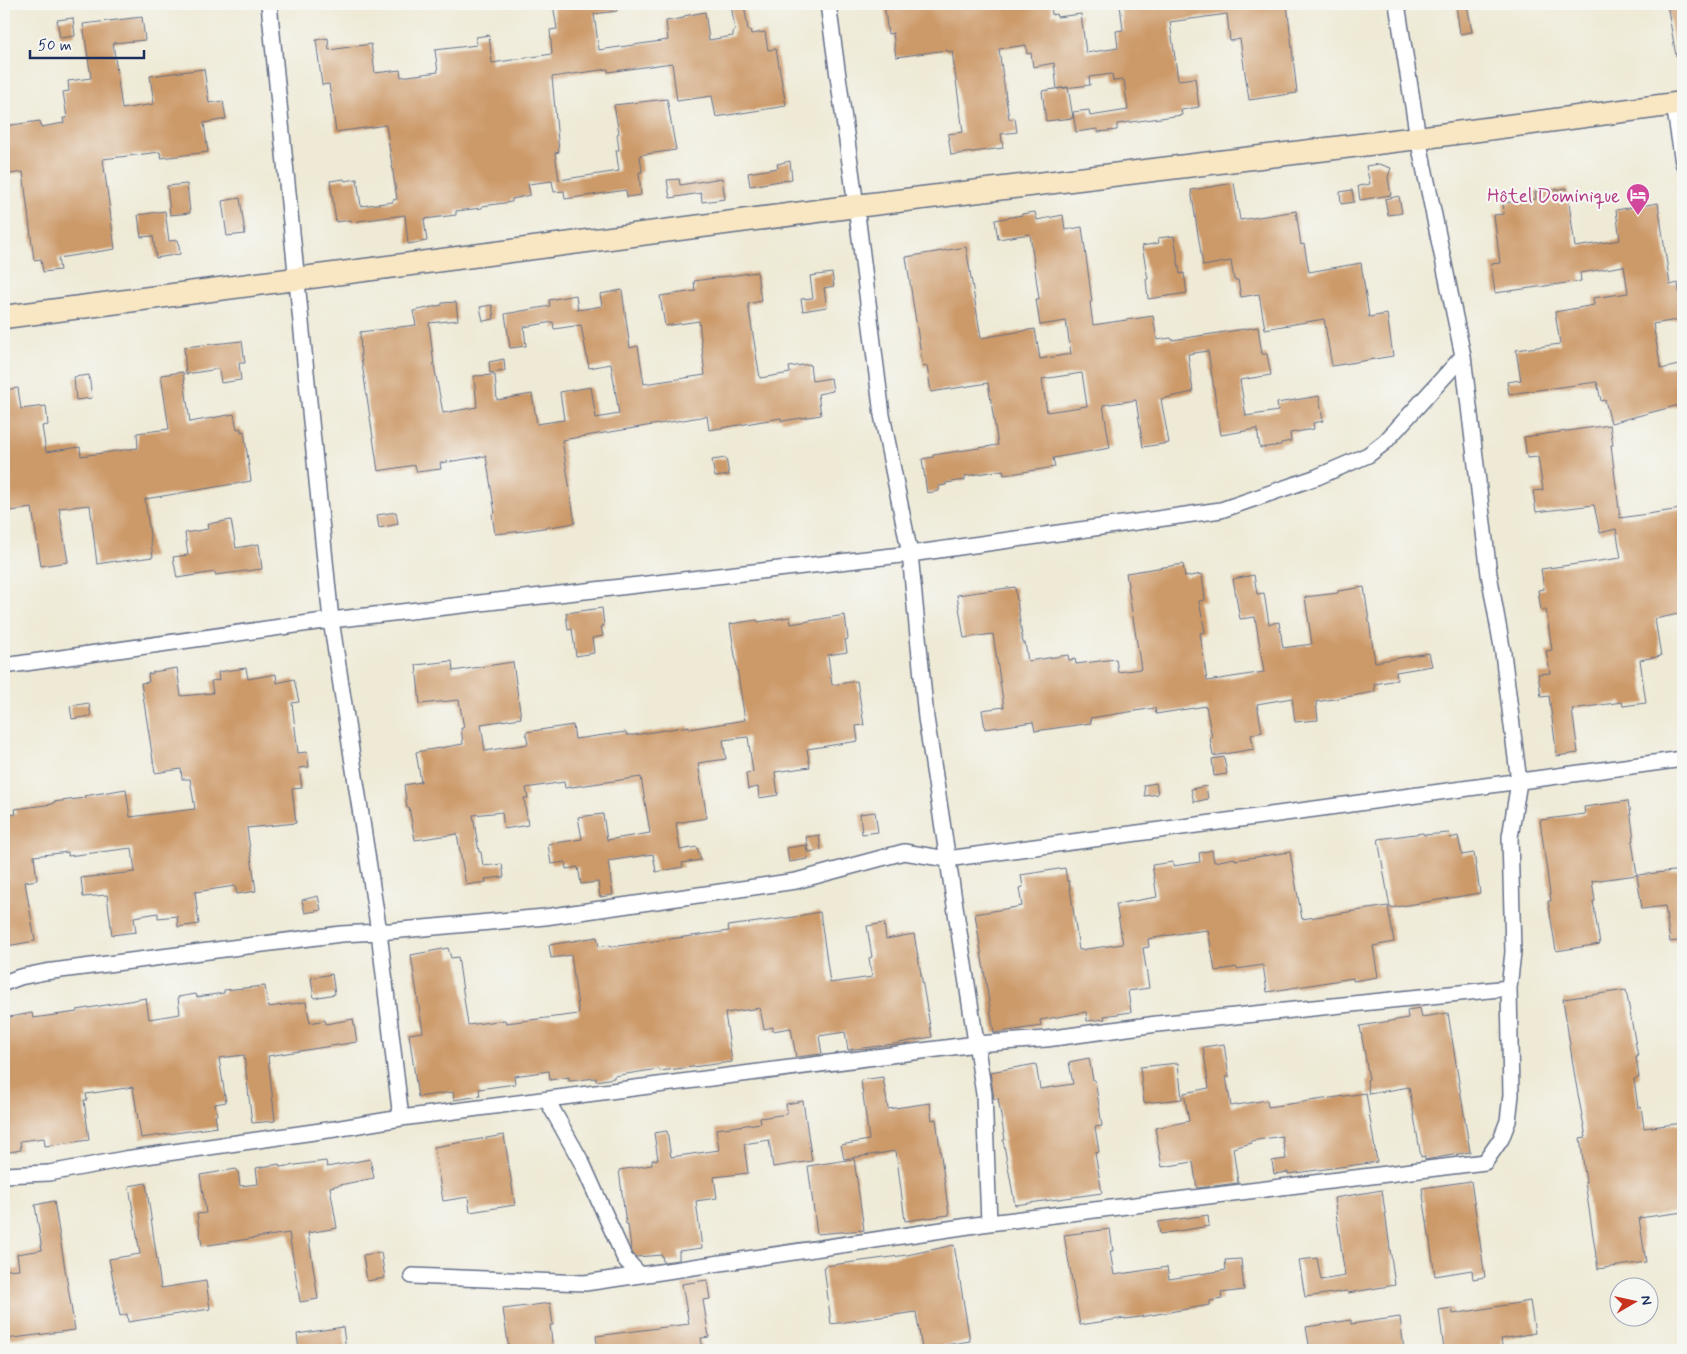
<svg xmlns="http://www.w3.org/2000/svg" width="1687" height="1354" font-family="Mynerve,sans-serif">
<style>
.building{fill:#cc9968;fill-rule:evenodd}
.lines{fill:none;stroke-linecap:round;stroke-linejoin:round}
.street-casing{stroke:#657088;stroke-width:18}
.secondary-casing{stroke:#657088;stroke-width:25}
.street{stroke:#fff;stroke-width:15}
.secondary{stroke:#f9e7c3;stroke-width:22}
.labels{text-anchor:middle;stroke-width:4.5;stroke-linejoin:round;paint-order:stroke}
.hotel-label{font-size:19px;fill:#b23c85;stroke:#f6f6f2;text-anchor:end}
</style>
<rect width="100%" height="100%" fill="#f6f6f2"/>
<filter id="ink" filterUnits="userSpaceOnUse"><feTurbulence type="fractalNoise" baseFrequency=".02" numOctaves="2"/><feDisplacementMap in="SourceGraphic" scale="10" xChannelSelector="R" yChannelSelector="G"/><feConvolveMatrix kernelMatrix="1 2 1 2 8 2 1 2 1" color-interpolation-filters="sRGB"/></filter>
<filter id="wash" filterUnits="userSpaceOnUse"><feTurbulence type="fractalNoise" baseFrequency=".0096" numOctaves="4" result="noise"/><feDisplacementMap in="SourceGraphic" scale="20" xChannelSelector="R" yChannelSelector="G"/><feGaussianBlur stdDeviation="1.12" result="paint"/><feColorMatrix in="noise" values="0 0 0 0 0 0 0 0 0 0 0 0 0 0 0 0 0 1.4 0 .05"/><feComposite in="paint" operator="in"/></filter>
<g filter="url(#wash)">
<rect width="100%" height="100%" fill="#eeead6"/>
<g id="blocks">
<path class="building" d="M553,4H617V11L594,14L599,50L668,40L666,21L684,18V16L705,12L709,40L733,36V32L735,31L731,4H744L748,30H750L751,34L765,32L768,50L776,49L786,106L716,117L712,96L677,101L672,63L608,72V69L552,77L559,152L555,153L559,180L619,171L616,150H619L617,134L619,133L614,105L667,99L676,150L640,155L642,172H639L641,195L627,197L626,190L565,199L564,191L554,192L552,181L528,184L530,195L512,199V202L482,206V208L456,211V215L424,219L427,241L408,244L405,215L351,222V220L336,222L330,181L344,179L345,181L357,179L361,206L393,202V200L397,199L386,125L336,132L329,84L322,85L316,40L328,38L329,50L371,44L375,73L400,70L401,77L438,72L435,50L477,45L476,37L489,35L492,63L552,54L550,30L557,29Z
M884,4H994V5L1007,4H1051L1052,15L1056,14L1057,17L1081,14L1086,53L1118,48L1116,31L1123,30L1120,5L1132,4H1287L1297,93L1249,100L1240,39L1230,41L1227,14L1170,22L1178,80L1195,78L1199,107L1181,110L1182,115L1117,124V130L1098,132L1097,129L1076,132L1073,112L1089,110L1090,116L1128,110L1124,80L1113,81L1112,74L1089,77L1090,85L1057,89L1054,63L1033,67L1031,53L1027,54L1026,45L999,49L1009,119L1015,118L1017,132L1001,134L1003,148L951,155L948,134L963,132L952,51L948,52L947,50L896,57L893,33L888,34Z
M1456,4H1467L1472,32L1460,34Z
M1667,4H1683V56H1676Z
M142,17L145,40L113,43L122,109L154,104L150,76L204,69L209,103L223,101L226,119L204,123L208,152L161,158L160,152L103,159L115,249L58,258L60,270L43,272L41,259L34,260L23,172L4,175V126L40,121L41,127L64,123L63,118H67L63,92L69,91L68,81L91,78L83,24Z
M73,18L75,36L60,38L57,20Z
M1068,87L1073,118L1046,121L1042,91Z
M790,161L792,179L750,186L748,173L778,168L777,164Z
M1379,164L1391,168L1388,177L1391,195L1360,200L1358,186L1370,184L1366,166Z
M722,178L725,199L702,202L701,193L670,198L667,180L679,179L680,185Z
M1234,183L1240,220L1296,211L1301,245L1304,244L1309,272L1361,263L1369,317L1387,314L1393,356L1332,366L1324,319L1265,329L1259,294L1241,297L1238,280H1234L1231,261L1203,266L1191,190Z
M187,184L190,213L170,215L167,186Z
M1567,188L1575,247L1620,240L1616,210L1658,203L1670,285L1678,283L1683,319L1653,324L1661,369L1683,364V404L1611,423L1605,400L1601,401L1597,382L1509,394L1507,382L1521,380L1516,350L1560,344L1555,312L1594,305L1593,298L1628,293L1624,266L1580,273L1581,281L1495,293L1491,264L1500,263L1494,215L1504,214L1503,203L1536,199L1535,192Z
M1352,190L1354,202L1341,204L1340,192Z
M1399,196L1402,213L1388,215L1385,199Z
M240,198L245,234L227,236L222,201Z
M165,211L169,241L178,240L180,254L156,258L153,236L141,237L138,215Z
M1035,212L1037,220L1063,215L1065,230L1082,227L1092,301L1090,302L1093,325L1153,316L1157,340L1171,338L1172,340L1258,327L1262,354H1267L1271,375L1240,380L1246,416L1278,411L1277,403L1319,396L1323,421L1313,423L1314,429L1290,433L1291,441L1281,443V445L1260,448L1257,429L1221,435L1208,351L1188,354L1193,392L1161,399L1169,443L1143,447L1136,400L1103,405L1110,448L1053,458L1055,467L1004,475L1003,470L965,476V480L946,483V485L939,486V491L927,493L922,459L933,457V455L998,445L988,383L931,392L927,366L923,367L906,257L966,247L981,338L1035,329L1040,359L1071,354L1066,321L1040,325L1036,299H1039L1030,234L998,239L995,220L1022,215V214ZM1082,373L1087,406L1047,412L1042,379Z
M1174,236L1180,274L1184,273L1187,293L1148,299L1146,279H1148L1142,246L1159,243L1158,238Z
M757,272L761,301L748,304L760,378L790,373L789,367L810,364L812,381L831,378L833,391L818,394L821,415L782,421L781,418L709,430L707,416L562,440L575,523L524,531L495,534L492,514L495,513L486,456L440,463L441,469L417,472L415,465L378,471L361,357L360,332L416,325L413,311L442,305V303L456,302L458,320L429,323L434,365L443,413L477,407L474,376L495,375L497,400L532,394L537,424L564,420L560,392L591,387L596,418L619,414L611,364L589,368L581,325L554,329L553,322L524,327L526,346L510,348L505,314L550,306L549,300L576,295L578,310L602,306L600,294L622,290L630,348L638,346L644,384L705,375L699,321L665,326L660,296L695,291L694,281Z
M832,273L834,286L824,288L827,307L803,311L801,299L813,298L810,276Z
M492,305L494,319L483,321L480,307Z
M242,341L245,363H239L241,380L221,383L219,369L186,374L184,347Z
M504,359L505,371L490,373L489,362Z
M183,372L190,422L234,414L237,429L241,428V432L244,431L251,481L145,499L153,557L116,562V561L97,564L90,505L59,508L68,562L41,566L32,508L4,512V468H6L4,454V390L18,388L21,409L46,406L48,425L42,426L46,452L80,447L81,456L138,448L137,433L169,429L161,375Z
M89,375L92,398L76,400L74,377Z
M1610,425L1613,445H1611L1620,518L1681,509L1683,528V613L1655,619L1661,656L1640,660L1646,703L1623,706L1622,702L1572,709L1578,753L1557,756L1549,696L1541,697L1538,674L1550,673L1546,651L1552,650L1546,610H1541L1538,590L1544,589L1541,569L1621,558L1616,529L1600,533L1594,505L1536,512L1533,491L1543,490L1538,457L1527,458L1524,437Z
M726,458L729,475L715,477L712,460Z
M396,512L398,524L379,528L377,515Z
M231,520L236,548L259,544L262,569L215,575V572L177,578L173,557L188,555L185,533L208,529L207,524Z
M1183,564L1185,577L1202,574L1205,600L1199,601L1205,632L1200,633L1207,681L1264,672L1255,617L1240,619L1233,579L1254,575L1257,594L1264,593L1269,624L1279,622L1283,648L1312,644L1305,597L1338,593V591L1364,587L1375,662L1429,653L1432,666L1396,672L1397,680L1374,684L1375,692L1316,702L1318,720L1295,722L1292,698L1257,704L1262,732L1251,735L1254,749L1213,756L1210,738H1212L1206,706L1156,714L1155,708L1090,718L1091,723L1035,731L1033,722L985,729L982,710L1004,707L993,634L964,638L957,595L1015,587L1023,643H1025L1028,661L1068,655L1069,660L1075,659L1076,664L1116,659L1118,672L1141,669L1126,573Z
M602,608L604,626H601L603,636L592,638L594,653L576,656L572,629L568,630L566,613Z
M845,615L848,639L845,640L847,652L828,655L832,685L857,681L864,725L856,726L858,741L807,749L810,767L775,772L778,795L759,798L758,787L748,789L746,773L753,772L748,737L723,740L726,759L698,763L707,818L676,823L680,850L697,847L701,860L682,863L683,867L656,872L653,854L608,861L613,895L600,897L598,882L581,884L578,867L566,869L565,862L551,864L548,844L582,839L578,817L603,814L607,840L650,833L641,777L565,788L564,782L526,788L528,798H524L528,825L504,829L502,812L473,815L479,852H481L483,866L502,864L504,877L485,879L486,882L466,885L457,834L415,840L409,807L407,808L404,785L421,782L416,752L463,744L461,728H464L459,700L420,704L416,665L452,661L453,671L513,662L521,718L481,724L485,751L528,744L526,732L573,725L575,739L626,732L627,735H634L689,726V729L745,720L730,624L757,620L758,622L790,617L791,624Z
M177,668L181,696L213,693L211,681L219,680L218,672L246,668L248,679L276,674L277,683L294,679L299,702L292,703L298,753L307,752L309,767L299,768L302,788L292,789L296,823L247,828L256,891L237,894L235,886L195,892L199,924L178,927L177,916L158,918V913L134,917L136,932L112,935L107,895L83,897L81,878L135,872L132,848L68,856V852L34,856L37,880L25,882L35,941L7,946L4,927V816L16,814L15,809L53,804V802L85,798L84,796L126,789L130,817L195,809L190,779H182L181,769L155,773L141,683L149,682L148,674L153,673V672Z
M89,703L91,716L72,719L70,706Z
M1224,757L1227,774L1214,776L1212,759Z
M1156,783L1158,794L1145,796L1144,785Z
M1206,786L1208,799L1194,802L1191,789Z
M1628,801L1629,808H1630L1634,841H1632L1637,875L1592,881L1595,901H1593L1600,944L1556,951L1548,901H1551L1540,820L1585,814L1584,807Z
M875,812L878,832L862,834L860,814Z
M1423,833L1424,835L1449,833L1450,838L1458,836L1462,855L1474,853L1480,893L1390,908L1378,839Z
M819,835L821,850L809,852L806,837Z
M806,845L808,859L789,862L787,848Z
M1212,850L1214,862L1235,858V860L1290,852L1302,919L1388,906L1394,942L1373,946L1378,977L1353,981V978L1267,992L1263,965L1237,969L1236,967L1215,971L1208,930L1183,933L1148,939L1149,947L1143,948L1149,988L1128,991L1131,1012L1104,1016L1105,1019L1087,1021L1086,1012L1040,1020L1041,1026L994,1033L975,914L1022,906L1019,888L1023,887L1021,875L1065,868L1067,881H1069L1079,950L1094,948L1123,944L1116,904L1157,897L1152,865L1173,862V866L1200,862L1199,853Z
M1683,870V940L1670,942L1665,906L1642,909L1637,875Z
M318,896L321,910L305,913L302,900Z
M820,912L830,983L872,977L869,958L872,957L867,926L884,923L886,939L914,934L932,1037L894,1044L848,1050L845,1032L819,1036L822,1054L796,1057L791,1028L773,1031V1027L764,1029L760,1008L725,1013L732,1062L660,1071L659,1069L639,1072L614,1076V1078L596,1081V1078L569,1081V1077L550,1080L549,1071L514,1076L515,1084L479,1089L480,1096L454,1100L453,1092L418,1097L409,1034L423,1032L411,955L448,948L451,958L458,957L468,1025L505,1020L506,1023L579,1014L571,955L551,958L549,945L597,937L599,947L610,945V947L729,931L728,926L802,916V915Z
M332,974L335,994L314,998L311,978Z
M265,986L268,1007L306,1002L310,1023L325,1020L326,1024L353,1019L357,1042L268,1056L275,1121L252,1123L244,1055L219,1058L226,1102L215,1104L217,1115L215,1116L217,1127L141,1138L133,1087L86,1094L87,1100H84L89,1140L45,1146L44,1138L20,1141L21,1150L4,1153V1018L32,1013L33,1018L77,1012V1010L146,998L149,1019L180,1014L178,997L196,994L197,997L224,993V990Z
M1626,990L1638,1057H1636L1639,1078L1634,1079L1638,1108L1641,1107L1644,1128L1683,1123V1212L1639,1218L1646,1262L1598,1269L1585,1182H1586L1580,1138L1586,1137L1575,1078L1563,999Z
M1420,1008L1422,1017L1448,1013L1470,1152L1425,1160V1156L1421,1157L1409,1087L1369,1094L1367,1080L1369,1079L1360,1026L1408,1018L1407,1010Z
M1224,1044L1229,1077H1226L1231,1106L1267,1100L1268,1107L1366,1093L1377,1162L1288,1174V1172L1274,1174L1272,1161L1286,1159L1282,1136L1251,1141L1252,1143L1233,1148L1238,1183L1197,1188L1193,1162L1162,1167L1155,1128L1189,1121L1184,1093L1209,1088L1203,1047Z
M1089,1058L1093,1080H1095L1102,1126L1095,1127L1099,1152L1095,1153L1102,1193L1015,1205L1003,1140H1005L998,1098L994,1099L990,1072L1036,1064L1040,1089L1073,1084L1069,1062Z
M1178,1063L1182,1099L1144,1103L1140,1067Z
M883,1077L888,1109L930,1103L932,1120L936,1119L949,1215L905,1221L896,1151L844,1159L841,1145L869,1140L861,1080Z
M803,1101L812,1161L773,1167L769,1140L744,1144L748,1173L714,1177L717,1198L696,1201L702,1248L679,1251V1260L663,1262L662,1255L636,1257L633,1254L631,1249L628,1224H626L619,1170L652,1165V1160L658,1159L654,1133L667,1131L671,1157L719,1150L716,1129L761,1123L760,1118L787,1114L786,1104Z
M504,1135L515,1205L470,1212L468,1197L443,1201L434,1147Z
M370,1159L374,1178L330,1187L337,1228L308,1233L318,1299L300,1302L289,1233L202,1246L197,1214L206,1213L200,1175L236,1169L238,1171L240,1186L258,1184L256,1168L279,1164L280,1167L326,1161L327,1167Z
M854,1159L864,1230L817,1234L808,1166Z
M1471,1181L1485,1277L1473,1279L1472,1270L1435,1276L1422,1188Z
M146,1183L161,1288L206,1281L210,1309L128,1322L127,1314L120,1316L109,1259L140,1254L129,1186Z
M1382,1190L1395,1285L1348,1293L1347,1291L1305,1297L1299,1260L1317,1258L1321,1280L1345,1276L1334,1198Z
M54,1201L75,1330L6,1339L4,1322V1270L19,1269L17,1254L42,1250L35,1205Z
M1208,1215L1209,1226L1160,1234L1158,1222Z
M1110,1229L1113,1251H1110L1114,1275L1167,1267L1169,1279L1226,1270L1225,1260L1241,1259L1244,1290L1221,1293L1222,1299L1210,1301V1305L1140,1317L1125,1319V1318L1080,1325L1064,1235Z
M954,1245L970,1341L922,1349L916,1312L831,1324L824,1266L907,1255Z
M381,1252L385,1278L367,1281L363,1255Z
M707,1280L710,1299L703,1300L709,1337L701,1338L703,1350H598L596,1336L689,1324L682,1284Z
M1530,1301L1535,1333L1501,1339L1503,1350H1444L1439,1310L1452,1308L1453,1314Z
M550,1303L553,1325H550L553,1350H509L503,1309Z
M1400,1317L1404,1350H1310L1306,1327L1351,1320V1324Z
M343,1327L346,1350H299L297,1334Z"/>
</g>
</g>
<g filter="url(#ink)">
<use href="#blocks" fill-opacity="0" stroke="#657088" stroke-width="1"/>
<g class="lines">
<g class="street-casing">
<path id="street" d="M269,4L331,620L379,932L401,1118
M828,4L856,206L882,415L910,554L926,718L984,1094L989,1223
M1674,104L1683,163
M4,666L331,620L910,554L1221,510L1317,477L1368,455L1385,442L1463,356L1418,138L1397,4
M4,983L20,977L45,972L341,934L379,932L545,917L796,881L904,852L947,859L1683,759
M547,1100L582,1163L625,1259L640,1275L989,1223L1485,1162L1501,1139L1508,1121L1511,1095L1509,988L1513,952L1510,837L1519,782L1503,653L1489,574L1463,356
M4,1175L49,1173L125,1159L335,1129L401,1118L976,1044L1046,1039L1157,1024L1509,988
M412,1276L585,1283L640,1275"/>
</g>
<g class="secondary-casing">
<path id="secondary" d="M4,317L856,206L1418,138L1683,103"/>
</g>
<use href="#street" class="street"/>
<use href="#secondary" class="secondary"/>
</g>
</g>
<defs>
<g id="hotel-pin" transform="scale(1.25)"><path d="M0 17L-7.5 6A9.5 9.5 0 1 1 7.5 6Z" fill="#d1479c" stroke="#f6f6f2"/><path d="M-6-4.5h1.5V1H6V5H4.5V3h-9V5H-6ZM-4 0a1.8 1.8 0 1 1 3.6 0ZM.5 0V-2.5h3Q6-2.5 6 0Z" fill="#fff"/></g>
</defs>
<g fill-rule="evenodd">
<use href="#hotel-pin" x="1638" y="195"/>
</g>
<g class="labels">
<g class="hotel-label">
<text x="1620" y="202">Hôtel Dominique</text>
</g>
</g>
<rect width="1687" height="1354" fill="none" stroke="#f6f6f2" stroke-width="20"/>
<g transform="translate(1634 1302) rotate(81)"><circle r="24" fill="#f6f6f2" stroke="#9ea6b7"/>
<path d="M0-4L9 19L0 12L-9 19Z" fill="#c8321e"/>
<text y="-8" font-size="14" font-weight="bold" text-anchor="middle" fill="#1b2f5e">N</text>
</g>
<path d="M30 50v8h114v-8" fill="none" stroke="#1b2f5e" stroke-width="2.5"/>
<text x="38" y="50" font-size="15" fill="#1b2f5e" stroke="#f6f6f2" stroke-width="4" paint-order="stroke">50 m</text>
</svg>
